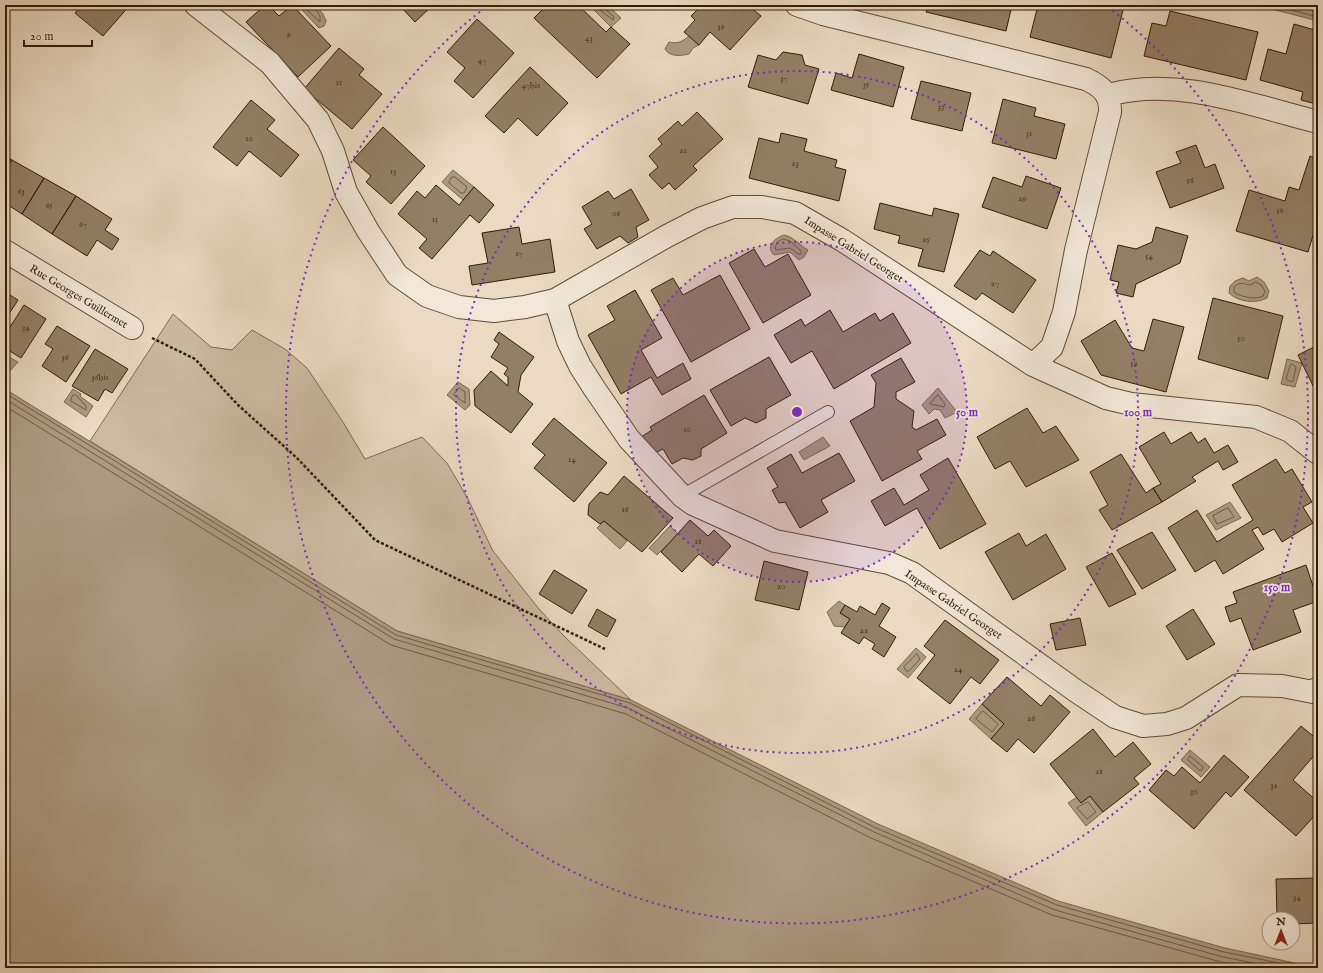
<svg xmlns="http://www.w3.org/2000/svg" width="1323" height="973" font-family="'IM FELL English',serif">
<style>
.green{fill:#ccbaa2;stroke:#806b52}
.water{fill:#ac9981;stroke:#7c674e}
.lines{fill:none;stroke-linecap:round;stroke-linejoin:round}
.shore{stroke:#705a41;stroke-width:1}
.building{fill:#937f66;stroke:#331c01}
.lane-casing{stroke:#614c32;stroke-width:14}
.street-casing{stroke:#614c32;stroke-width:24}
.path{stroke:#331c01;stroke-width:2.5;stroke-dasharray:3 2;stroke-linecap:butt}
.lane{stroke:#f2e7d8;stroke-width:12}
.street{stroke:#f2e7d8;stroke-width:22}
.ring{fill:none;stroke:#7b2cbf;stroke-width:2;stroke-dasharray:2 4}
.labels{text-anchor:middle;stroke-width:3.5;stroke-linejoin:round;paint-order:stroke}
.number-label{font-size:9px;fill:#4b351a}
.street-label{font-size:11px;fill:#331c01;stroke:#f2e7d8}
.centre{fill:#7b2cbf;stroke:#f2e7d8;stroke-width:2}
.ring-label{font-size:12px;text-anchor:middle;font-weight:bold;fill:#7b2cbf;stroke:#f2e7d8;stroke-width:3.5;stroke-linejoin:round;paint-order:stroke}
</style>
<rect width="100%" height="100%" fill="#ebdac3"/>
<filter id="stains"><feTurbulence type="fractalNoise" baseFrequency=".005" numOctaves="4"/><feColorMatrix values="0 0 0 0 .2 0 0 0 0 .09 0 0 0 0 .02 0 0 0 .5 -.17"/></filter>
<radialGradient id="worn" r=".72"><stop offset=".6" stop-color="#630" stop-opacity="0"/><stop offset="1" stop-color="#630" stop-opacity=".3"/></radialGradient>
<path class="green" d="M173,314L211,347L232,350L252,330L285,349L307,368L343,422L365,459L422,437L447,463L467,497L493,551L539,609L565,637L631,700L397,631L90,441Z"/>
<path class="water" d="M302,5H315L323,14L326,21L324,26L319,28L303,11Z
M598,5H607L621,18L611,27L593,9Z
M1256,5H1318V21Z
M689,36L699,45L693,48L689,54C681,56 669,57 665,49L669,42C677,44 682,42 689,36Z
M453,170L474,187L463,200L442,182Z
M784,235C794,237 799,245 808,250L804,257L799,260L790,252L774,255C765,246 775,238 784,235Z
M1257,277L1264,282L1269,291L1267,298C1256,304 1238,302 1229,293L1230,286L1235,281L1243,278L1249,281Z
M5,355L18,362L8,373L5,371Z
M1287,359L1302,363L1295,387L1281,384Z
M458,382L469,389L470,405L465,410L447,395Z
M938,388L957,412L945,418L940,410L934,409L929,414L922,405Z
M5,389L397,631L631,700L878,824L1058,901L1225,948L1318,968H5Z
M73,389L81,394L80,396L93,406L86,417L64,402Z
M823,437L830,446L804,460L799,452Z
M1230,502L1241,518L1216,530L1206,515Z
M604,521L627,541L620,549L597,528Z
M670,526L678,534L657,555L649,548Z
M839,601L845,605L840,613L850,619L845,627L834,626L827,612Z
M916,648L926,657L908,678L897,669Z
M982,704L1004,724L991,739L969,719Z
M1190,750L1210,767L1201,777L1181,760Z
M1090,796L1103,812L1086,826L1068,803L1077,797Z"/>
<g class="lines">
<path class="shore" d="M306,5L307,10L320,22V16L313,5
M600,5V10L613,20L614,17L605,9V5
M1272,5L1318,17
M452,177H455L467,187L464,193H461L449,183Z
M783,239L790,241L801,251V254H798L790,248L776,250L775,247L778,242Z
M1256,282L1261,285L1265,291L1263,296C1256,300 1240,297 1234,292V287C1240,281 1243,284 1250,285Z
M1292,364L1296,367L1293,381L1291,382L1286,379L1290,366Z
M459,388L465,392V403L454,395Z
M5,393L396,635L630,703L876,828L1057,905L1224,952L1304,968
M73,395H76L86,406V410L71,401Z
M938,395L945,404L944,407L930,404Z
M5,399L394,639L628,708L874,832L1055,910L1223,957L1279,968
M5,406L391,645L626,714L871,838L1052,915L1221,962L1249,968
M1228,508L1234,517L1217,524L1213,516Z
M917,654L920,659L909,671H906L904,667Z
M983,711L998,724L992,732L976,719Z
M1190,756L1203,767L1202,770H1199L1188,760Z
M1088,802L1096,812L1087,819L1077,808Z"/>
</g>
<path class="building" d="M81,5H130L103,36L75,13Z
M265,5H268L279,16L292,5L331,46L298,77L246,22Z
M399,5H433L415,22Z
M547,5H561L565,9L568,5H578L606,32L611,27L630,44L597,78L534,18Z
M702,5H748L761,16L730,50L710,32L699,45L684,32L695,20L691,16Z
M928,5H1012L1006,31L926,12Z
M1038,5L1124,6L1111,58L1030,37Z
M1170,11L1258,32L1246,80L1144,56L1152,23L1166,26Z
M477,19L514,53L473,98L454,81L465,68L447,52Z
M1294,24L1318,31V95L1316,104L1301,100L1303,92L1260,80L1268,49L1286,54Z
M339,48L364,69L359,75L382,94L352,129L304,89Z
M783,52L802,55L805,65L819,69L808,104L748,87L758,55L776,60Z
M859,54L904,67L893,107L831,90L836,73L852,78Z
M530,67L568,103L537,136L518,118L504,133L485,116Z
M921,81L971,93L962,131L911,119Z
M1003,99L1036,108L1034,116L1065,124L1056,159L992,143Z
M251,100L275,120L267,129L299,155L281,177L249,151L237,166L213,147Z
M697,112L723,139L693,166L697,170L675,190L669,183L662,189L649,175L658,167L649,156L662,144L658,139L678,121L682,126Z
M383,127L425,166L391,204L366,182L371,176L353,160Z
M781,133L807,139L804,151L837,160L835,167L846,170L839,201L749,178L759,138L779,143Z
M1196,145L1205,168L1215,164L1224,188L1170,208L1156,172L1181,163L1176,152Z
M5,155L12,160L5,170Z
M1310,156L1318,159V219L1308,252L1236,231L1249,190L1285,201L1289,187L1299,190Z
M12,160L44,178L22,214L5,203V170Z
M1026,176L1061,188L1047,229L982,207L993,177L1022,187Z
M44,178L76,196L52,234L22,214Z
M436,185L459,205L474,187L494,205L479,223L470,215L432,259L419,248L427,239L398,214L417,191L425,198Z
M631,189L649,220L636,227L638,237L628,243L620,236L597,249L584,229L592,224L582,207L608,191L614,199Z
M76,196L112,219L105,230L119,239L112,250L97,240L87,256L52,234Z
M880,203L932,216L934,208L959,214L944,272L918,266L923,249L898,243L900,236L874,229Z
M519,227L522,244L550,239L555,272L472,285L469,266L488,263L482,233Z
M1156,227L1188,236L1180,263L1136,284L1133,297L1116,293L1119,282L1110,280L1118,245L1136,249L1152,242Z
M754,249L765,267L788,254L811,295L763,323L729,263Z
M980,250L990,256L993,251L1036,280L1013,313L982,293L976,300L954,286Z
M720,275L750,329L691,362L651,290L673,278L683,295Z
M635,290L662,338L641,350L657,378L683,363L691,379L662,395L651,377L621,394L588,335L615,320L607,306Z
M5,292L18,300L5,320Z
M1213,298L1283,316L1268,379L1198,359Z
M24,305L46,319L21,358L5,348V335Z
M830,310L843,332L875,313L880,321L893,313L911,343L834,389L812,351L791,363L774,335L801,319L805,326Z
M1153,319L1184,327L1166,392L1101,375L1081,341L1115,320L1132,348L1144,351Z
M57,326L90,346L66,382L42,366L53,349L45,344Z
M499,332L534,357L521,375L518,392L533,404L511,433L475,406L474,390L491,371L508,386V377L504,374L508,368L491,357L499,344L494,340Z
M1318,345V396L1298,355Z
M95,349L128,369L112,393L105,389L98,401L72,386Z
M769,357L791,395L766,409V418L756,423L745,418L731,426L710,390Z
M901,358L915,382L896,392V399L914,411L912,427L916,430L937,419L946,435L917,451L922,459L882,481L850,421L874,407L876,383L871,375Z
M704,395L727,433L701,449V456L693,460L683,458L672,464L663,449L651,455L641,437L652,430L650,427Z
M1027,408L1043,433L1056,426L1079,460L1026,487L1010,461L995,469L977,437Z
M554,418L607,463L574,502L534,468L545,455L532,444Z
M1164,432L1171,444L1191,432L1198,443L1205,438L1214,453L1228,445L1238,462L1223,470L1218,461L1192,477L1196,481L1162,502L1153,488L1161,484L1139,447Z
M839,453L855,481L821,500L828,512L800,528L785,502L779,503L772,490L778,487L767,468L791,454L802,473Z
M1121,454L1146,493L1153,488L1162,502L1112,530L1099,510L1108,505L1090,472Z
M948,458L986,524L940,549L917,508L885,526L871,501L894,488L904,505L929,490L920,475Z
M1276,459L1285,473L1292,469L1312,502L1303,507L1313,523L1282,542L1274,529L1263,535L1258,527L1252,530L1264,549L1223,574L1215,560L1195,572L1168,528L1197,510L1217,542L1253,520L1232,485Z
M624,476L673,518L642,552L604,521L600,524L588,515L589,504L600,492L608,495Z
M690,520L708,536L714,530L731,546L713,566L699,554L682,572L661,552Z
M1152,532L1176,570L1142,589L1117,550Z
M1019,533L1026,546L1046,534L1066,569L1013,600L985,552Z
M1112,553L1136,594L1109,607L1086,567Z
M764,561L808,572L799,610L755,600Z
M1306,565L1318,601L1293,610L1301,632L1253,650L1241,618L1230,622L1225,607L1237,603L1233,592Z
M554,570L587,590L572,614L539,594Z
M882,603L890,608L879,626L896,637L884,657L872,649L875,644L864,637L859,644L841,633L850,619L840,613L845,605L857,612L860,606L875,615Z
M597,609L616,620L607,637L588,626Z
M1193,609L1215,644L1187,660L1166,626Z
M1080,618L1086,645L1056,650L1050,624Z
M945,620L999,660L980,684L971,677L950,704L917,678L935,655L924,646Z
M1007,677L1041,706L1050,695L1070,712L1034,753L1018,739L1007,752L991,739L1004,724L982,704Z
M1301,726L1318,740V751L1293,780L1318,802V812L1296,836L1244,790Z
M1093,729L1115,757L1133,742L1151,764L1134,778L1139,784L1103,812L1090,796L1081,803L1050,764Z
M1224,755L1249,777L1231,797L1226,792L1194,829L1149,790L1166,770L1174,776L1182,767L1200,783Z
M1318,878V923L1293,924V919H1289V914L1277,915L1276,879Z"/>
<g class="lines">
<g class="lane-casing">
<path id="lane" d="M682,496L828,412"/>
</g>
<g class="street-casing">
<path id="street" d="M196,5L270,63L318,120L333,151L346,192L368,231L397,275L427,296L459,307L494,311L525,307L555,300L667,236L702,218L733,207H762L795,213L842,240L1033,365L1052,347L1064,312L1076,250L1110,112C1111,94 1101,86 1086,79L823,14L797,5
M1108,95C1178,76 1250,105 1318,122
M5,251L132,328
M555,300L568,341L580,366L594,388L629,439L682,496L693,504L775,541L889,563L912,573L1076,691L1115,717L1143,726L1167,724L1186,718L1238,685L1282,686L1313,692L1318,688
M1033,365L1106,398L1131,404L1256,417L1290,431L1318,453"/>
</g>
<path class="path" d="M152,338L195,359L238,405L297,458L375,540L605,649"/>
<use href="#lane" class="lane"/>
<use href="#street" class="street"/>
</g>
<circle cx="797" cy="412" r="170" fill="#7b2cbf" fill-opacity=".12"/>
<g class="ring">
<circle cx="797" cy="412" r="170"/>
<circle cx="797" cy="412" r="341"/>
<path d="M1108 7A511 511 0 1 1 486 7"/>
</g>
<g class="labels">
<g class="number-label">
<text x="721" y="29">39</text>
<text x="289" y="37">9</text>
<text x="589" y="41">43</text>
<text x="482" y="63">47</text>
<text x="784" y="81">37</text>
<text x="339" y="85">11</text>
<text x="866" y="87">35</text>
<text x="531" y="88">47bis</text>
<text x="941" y="109">33</text>
<text x="1029" y="136">31</text>
<text x="249" y="141">10</text>
<text x="683" y="153">21</text>
<text x="795" y="166">23</text>
<text x="393" y="174">13</text>
<text x="1190" y="183">56</text>
<text x="21" y="194">63</text>
<text x="1022" y="201">29</text>
<text x="49" y="208">65</text>
<text x="1280" y="213">58</text>
<text x="616" y="216">06</text>
<text x="435" y="222">15</text>
<text x="83" y="227">67</text>
<text x="926" y="242">25</text>
<text x="519" y="256">17</text>
<text x="1149" y="259">54</text>
<text x="995" y="286">27</text>
<text x="26" y="330">34</text>
<text x="1241" y="341">50</text>
<text x="65" y="360">36</text>
<text x="1134" y="366">52</text>
<text x="100" y="380">36bis</text>
<text x="687" y="432">10</text>
<text x="572" y="462">14</text>
<text x="625" y="512">16</text>
<text x="698" y="544">18</text>
<text x="781" y="589">20</text>
<text x="864" y="633">22</text>
<text x="958" y="672">24</text>
<text x="1031" y="721">26</text>
<text x="1099" y="774">28</text>
<text x="1274" y="788">32</text>
<text x="1194" y="794">30</text>
<text x="1297" y="900">34</text>
</g>
<g class="street-label">
<text transform="translate(854 249) rotate(32)" y="4">Impasse Gabriel Georget</text>
<text transform="translate(79 296) rotate(31)" y="4">Rue Georges Guillermet</text>
<text transform="translate(954 604) rotate(34)" y="4">Impasse Gabriel Georget</text>
</g>
</g>
<circle cx="797" cy="412" r="6" class="centre"/>
<g class="ring-label">
<text x="967" y="416">50 m</text>
<text x="1138" y="416">100 m</text>
<text x="1277" y="591">150 m</text>
</g>
<rect width="1323" height="973" fill="none" stroke="#ebdac3" stroke-width="20"/>
<rect x="6" y="6" width="1311" height="961" fill="none" stroke="#331c01" stroke-width="2"/>
<rect x="10" y="10" width="1303" height="953" fill="none" stroke="#331c01"/>
<g transform="translate(1281 931)"><circle r="19" fill="#f2e7d8" stroke="#a69682"/>
<path d="M0-3L7 15L0 10L-7 15Z" fill="#8f2418"/>
<text y="-6" font-size="11" font-weight="bold" text-anchor="middle" fill="#331c01">N</text>
</g>
<path d="M24 40v6h68v-6" fill="none" stroke="#331c01" stroke-width="2"/>
<text x="30" y="40" font-size="12" fill="#331c01" stroke="#f2e7d8" stroke-width="3" paint-order="stroke">20 m</text>
<rect width="100%" height="100%" filter="url(#stains)"/>
<rect width="100%" height="100%" fill="url(#worn)"/>
</svg>
